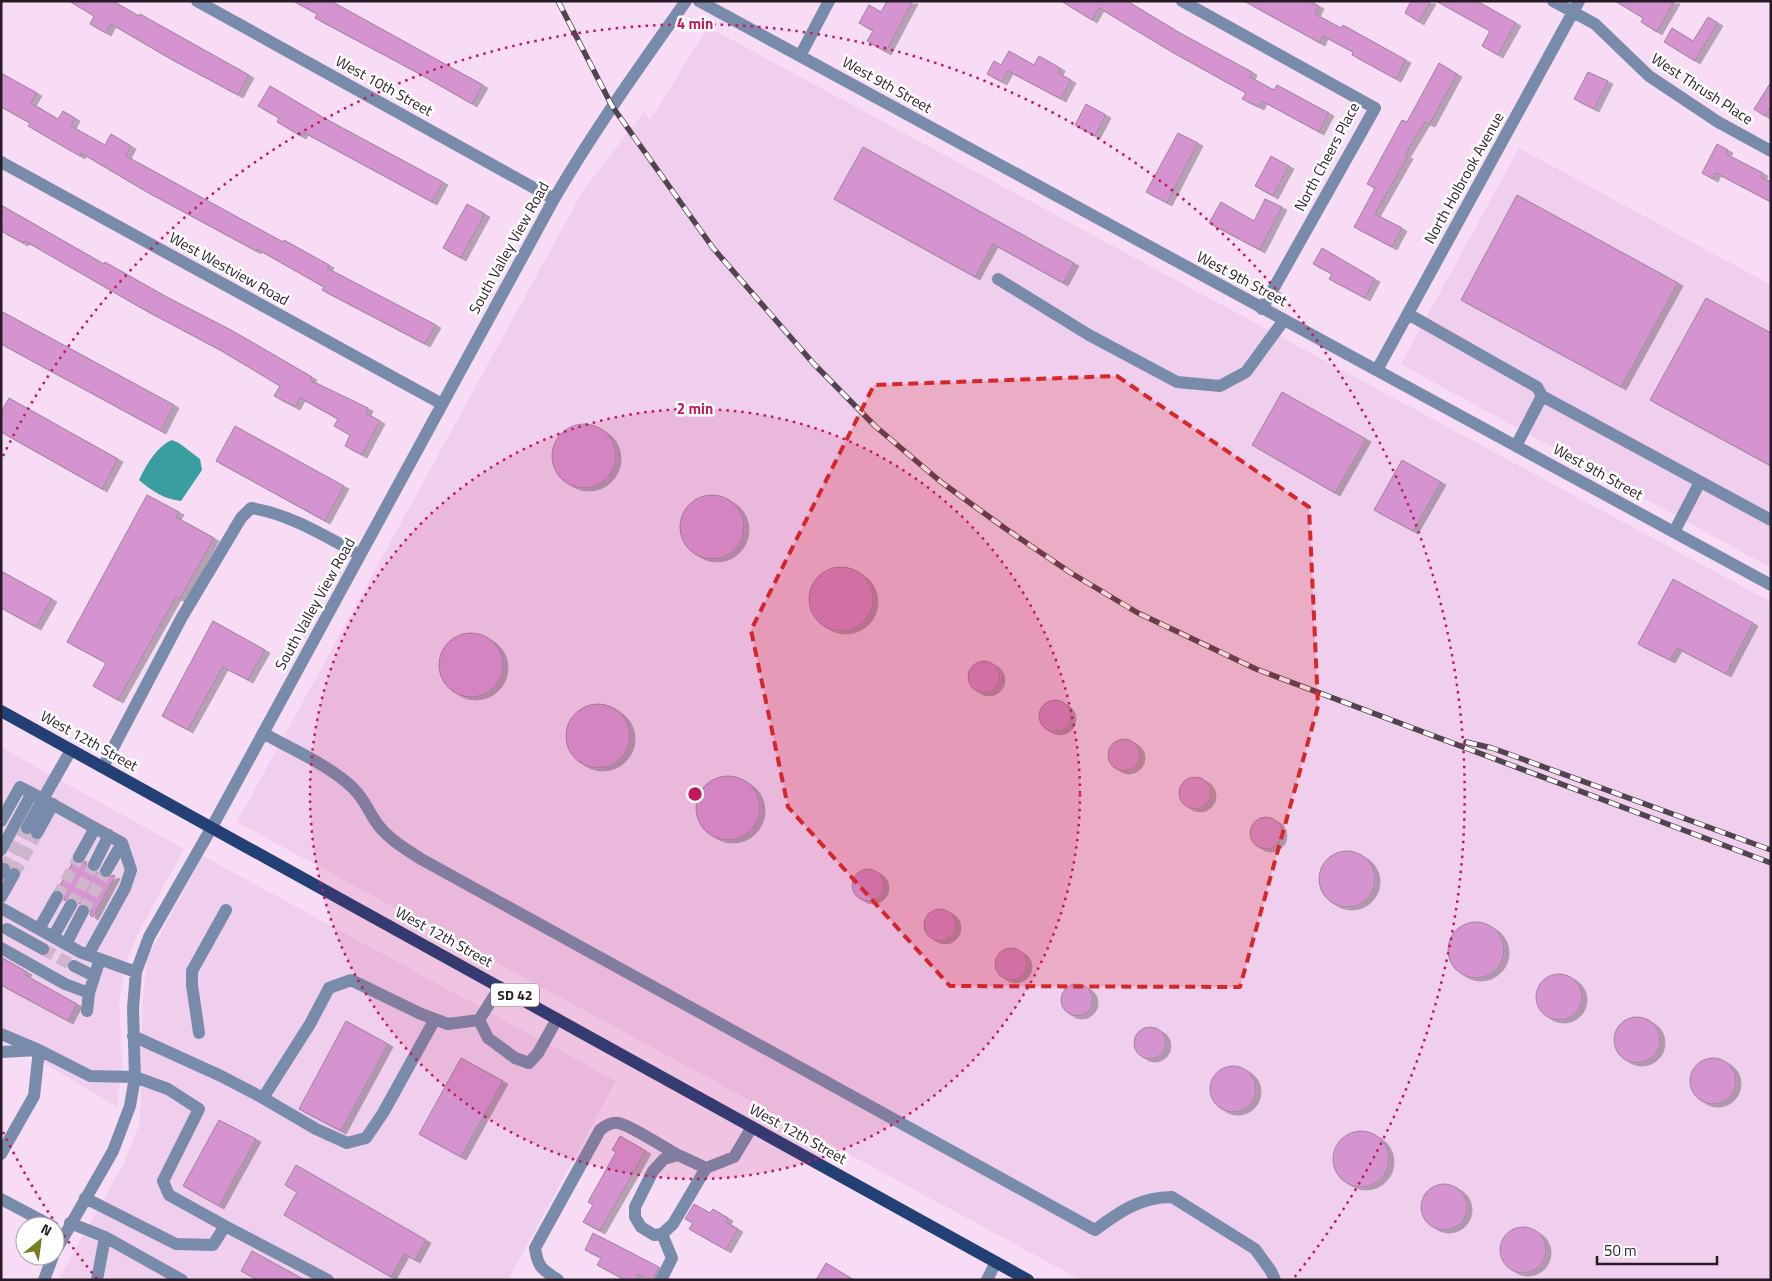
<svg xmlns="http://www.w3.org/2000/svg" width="1772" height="1281" font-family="'Titillium Web',sans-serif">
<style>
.built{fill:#f0ceed}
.water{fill:#3a9ea1}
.building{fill:#d593d0;stroke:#9e849c;filter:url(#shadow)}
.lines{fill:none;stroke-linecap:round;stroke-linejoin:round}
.minor-tunnel{stroke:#ceb5cc;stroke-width:12;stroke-dasharray:12 6;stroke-linecap:butt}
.minor{stroke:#798baa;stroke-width:12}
.major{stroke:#224074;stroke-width:12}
.rail-casing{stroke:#524350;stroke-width:5.5}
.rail{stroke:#fff;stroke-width:4;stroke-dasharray:11;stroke-linecap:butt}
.marked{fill:#d62828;fill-opacity:0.2;stroke:#d62828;stroke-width:4;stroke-dasharray:10 6;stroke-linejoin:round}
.ring{fill:none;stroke:#c2185b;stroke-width:2.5;stroke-dasharray:2.5 5}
.labels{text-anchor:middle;stroke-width:5;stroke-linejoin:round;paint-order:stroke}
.shield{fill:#fff;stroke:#686067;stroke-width:1}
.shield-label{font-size:14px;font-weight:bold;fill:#271c26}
.street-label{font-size:15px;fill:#271c26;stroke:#fff}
.centre{fill:#c2185b;stroke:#fff;stroke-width:2.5}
.ring-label{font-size:15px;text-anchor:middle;font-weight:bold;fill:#c2185b;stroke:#fff;stroke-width:5;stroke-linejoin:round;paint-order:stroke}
</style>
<defs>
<filter id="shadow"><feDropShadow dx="5" dy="3" stdDeviation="0" flood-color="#0004"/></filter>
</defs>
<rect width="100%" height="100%" fill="#f8dbf5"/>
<path class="built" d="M708,27L1771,602V1280H1081L237,822L584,189L644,112L650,120Z
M1519,148L1771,285V568L1401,364Z
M1,747L184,849L139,931L126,961L119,1001L122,1063L117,1107L1,1037Z
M203,856L616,1081L508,1280H58L124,1163L140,1123L143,1000L147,958Z"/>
<path class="water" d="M172,440L179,443L200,459L202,470L181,501C164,499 152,491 139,480C146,465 157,446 172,440Z"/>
<path class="building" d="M69,1H113L139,16L140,14L249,75L238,95L169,58L111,24L106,33L90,24L94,16Z
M293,1H331L483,85L472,104L418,73L315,18L317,14Z
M887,1H913L886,52L867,41L873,31L859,23L869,5L881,12Z
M1061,1H1127L1180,33L1252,72L1250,77L1274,90L1277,85L1329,113L1319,132L1262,101L1259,107L1242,99L1246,93L1172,52L1099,8L1092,20Z
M1244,1H1310L1319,6L1315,14L1341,28L1343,25L1406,60L1396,79L1352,55L1353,52L1323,36L1320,43Z
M1411,1H1431L1419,22L1405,13Z
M1436,1H1477L1516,23L1498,55L1482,46L1490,31Z
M1615,1H1675L1657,32L1641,22L1643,18Z
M1708,17L1718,23L1695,61L1664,42L1672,28L1693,41Z
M1009,51L1034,65L1039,56L1060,68L1058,73L1071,80L1061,99L1008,71L1002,82L987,74L994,61L1001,65Z
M1439,63L1457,74L1430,124L1425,122L1405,155L1408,156L1375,214L1402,228L1392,247L1354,227L1375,188L1367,184L1402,120L1407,122Z
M1588,72L1608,81L1594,109L1574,99Z
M1,73L37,93L31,103L58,119L63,111L75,118L71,126L105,145L111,134L131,146L126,156L283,242L284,240L329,265L327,268L436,325L425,344L322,290L324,287L257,249L256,251L208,225L147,192L81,153L80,156L28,126L30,123L1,107Z
M1771,82V106L1765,116L1754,109Z
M270,86L326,119L443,182L432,202L303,132L301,136L277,122L279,118L258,106Z
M1086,104L1106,115L1095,136L1075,125Z
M1178,133L1198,143L1167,203L1146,192Z
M1717,144L1728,150L1726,154L1763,173L1761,177L1771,182V202L1716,173L1713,179L1702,173Z
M863,147L1074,263L1063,283L993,244L975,277L834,199Z
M1271,156L1289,166L1273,196L1255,186Z
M1517,195L1678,283L1621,387L1461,300Z
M1265,199L1282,207L1260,250L1209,223L1221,202L1254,221Z
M467,204L485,214L461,258L443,248Z
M1,205L104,264L105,262L165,296L231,330L312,377L310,380L368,408L366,413L380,421L362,455L345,446L350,435L334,426L338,419L300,398L295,407L274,396L280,386L220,350L143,309L25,241L23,243L1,231Z
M1322,248L1375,279L1365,298L1329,279L1332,274L1313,264Z
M1706,298L1771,333V466L1650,400Z
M1,311L174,405L161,431L1,344Z
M1282,392L1366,439L1335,493L1252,445Z
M9,398L118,459L102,489L1,432V412Z
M552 456a32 32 0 1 1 64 0a32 32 0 1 1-64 0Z
M235,426L344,486L325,521L216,461Z
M1402,460L1441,482L1413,531L1374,510Z
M680 527a32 32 0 1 1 64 0a32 32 0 1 1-64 0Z
M147,495L179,512L176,517L214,538L180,599L176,597L118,700L93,686L106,663L67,642Z
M809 599a32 32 0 1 1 64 0a32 32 0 1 1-64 0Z
M1,571L52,599L36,627L1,608Z
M1673,579L1753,623L1726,674L1677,648L1670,660L1638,644Z
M213,621L265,650L248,680L223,667L188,730L162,716Z
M439 665a32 32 0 1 1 64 0a32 32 0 1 1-64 0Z
M968 677a16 16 0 1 1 32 0a16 16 0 1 1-32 0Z
M1039 716a16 16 0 1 1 32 0a16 16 0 1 1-32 0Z
M566 736a32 32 0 1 1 64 0a32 32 0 1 1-64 0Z
M1108 755a16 16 0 1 1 32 0a16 16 0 1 1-32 0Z
M696 808a32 32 0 1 1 64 0a32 32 0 1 1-64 0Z
M1179 793a16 16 0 1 1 32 0a16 16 0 1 1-32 0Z
M1250 833a16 16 0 1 1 32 0a16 16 0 1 1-32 0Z
M1319 879a28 28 0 1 1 56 0a28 28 0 1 1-56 0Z
M86,861L87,869L90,872H98L102,878L106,879L113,875L115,876L93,917L90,915L91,910L87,904H79L75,898L71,897L64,901V893L58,889L73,862L80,865Z
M852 885a16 16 0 1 1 32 0a16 16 0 1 1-32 0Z
M924 925a16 16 0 1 1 32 0a16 16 0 1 1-32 0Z
M1448 950a28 28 0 1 1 56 0a28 28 0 1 1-56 0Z
M995 964a16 16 0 1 1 32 0a16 16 0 1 1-32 0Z
M1,957L27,972L25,975L77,1004L68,1021L1,985Z
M1536 997a23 23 0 1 1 46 0a23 23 0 1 1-46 0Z
M1061 1000a16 16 0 1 1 32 0a16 16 0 1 1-32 0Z
M1614 1040a23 23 0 1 1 46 0a23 23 0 1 1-46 0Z
M346,1021L388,1044L341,1131L299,1109Z
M1134 1043a16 16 0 1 1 32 0a16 16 0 1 1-32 0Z
M461,1058L503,1081L461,1157L419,1134Z
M1690 1081a23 23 0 1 1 46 0a23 23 0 1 1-46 0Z
M1210 1089a23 23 0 1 1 46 0a23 23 0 1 1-46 0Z
M219,1120L256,1139L219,1206L183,1186Z
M1333 1159a28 28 0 1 1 56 0a28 28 0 1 1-56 0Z
M620,1136L646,1151L600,1231L583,1222L593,1205L588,1202L616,1152L612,1150Z
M296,1165L426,1240L415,1260L404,1254L391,1277L284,1215L297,1192L285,1185Z
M1421 1207a23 23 0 1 1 46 0a23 23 0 1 1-46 0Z
M694,1204L710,1213L713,1209L728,1218L726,1222L738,1229L726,1250L689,1229L693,1223L685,1219Z
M1500 1250a23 23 0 1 1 46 0a23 23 0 1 1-46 0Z
M593,1233L659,1267L653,1280H649L638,1274L635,1280H625L597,1265L601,1258L585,1250Z
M252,1251L305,1280H258L241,1271Z
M826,1263L854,1280H816Z"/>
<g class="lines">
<path class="minor-tunnel" d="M4,869L27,828
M14,874L37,833
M57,897L79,857
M71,905L94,865
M83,911L106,871
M43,949L74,966"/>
<path class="minor" d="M197,1L554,199
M699,1L1771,585
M1182,1L1375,108L1262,309
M1553,1L1595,24L1649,76L1718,122L1771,151
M800,56L829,1
M1,162L442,404
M998,279L1089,335L1177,382L1220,386L1246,372L1284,320
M1408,314L1537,387L1542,396
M1377,370L1579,1
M1516,446L1542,396L1771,520
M1674,532L1700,482
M263,733C293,750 327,764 352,787C364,799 366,806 374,819C385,837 404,848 421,859L1095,1230C1119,1212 1140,1197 1172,1197L1255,1249L1271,1271L1275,1280
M103,767L182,617L241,518L251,508C290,514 326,537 360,555
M1,821L20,787L43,799L71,750
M27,828L43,799L122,843L131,870L125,888L88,955
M37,833L53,804
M1,850L32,793
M79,857L95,828
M94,865L109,835
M106,871L122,843
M1,874L4,869
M1,897L14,874
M1,908L80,952L136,972
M7,929L43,949
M39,929L57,897
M53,937L71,905
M66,944L83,911
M1,948L65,984L89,993L100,959
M74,966L94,976
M87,1011L89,993
M479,1020L488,1038L515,1058L529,1063L538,1053L557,1019
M199,1033L192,985V971L226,910
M1,1034L39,1050L90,1076L135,1077L168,1089L199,1109L163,1181L169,1195L225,1226
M133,1036L221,1076L263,1098L310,1024L329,988L351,980L421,1014L448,1024L479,1020L500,987
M1,1052L39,1050L34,1096L1,1154
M263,1098L316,1129L347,1143L366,1138L383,1113L435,1019
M706,1168L673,1224L662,1234L654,1235L641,1227L635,1217V1207L653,1171L664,1159L678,1155L706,1168L734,1157L752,1127
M85,1198L176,1244L213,1245L225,1226L328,1280
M1,1199L52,1226
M70,1223L105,1237L182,1280
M55,1252L113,1151L130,1106L135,1077L133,1008L136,972L149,937L212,827L554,199C594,130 640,66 686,1
M44,1280L53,1256
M97,1280L105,1237
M558,1280C542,1269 538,1268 535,1248L600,1130C605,1126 611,1122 618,1123C631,1125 664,1148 678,1155
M661,1280L672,1258L662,1234
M987,1280L996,1262"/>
<path class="major" d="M1,711L1028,1280"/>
<g class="rail-casing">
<path id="rail" d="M558,1L612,106L713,248L813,363L875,426L941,482L1006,529L1071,573L1138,613L1256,669L1771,863
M1466,742L1492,748L1771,850"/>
</g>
<use href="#rail" class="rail"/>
</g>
<path class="marked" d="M1117,376L1309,507L1318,706L1240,987L950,986L788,807L751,630L874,385Z"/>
<circle cx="695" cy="794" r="385" fill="#c2185b" fill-opacity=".12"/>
<g class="ring">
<circle cx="695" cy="794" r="385"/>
<path d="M97 1279A770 770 0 0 1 3 1132M3 456A770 770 0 1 1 1293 1279"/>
</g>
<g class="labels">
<rect class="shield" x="491" y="983.5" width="48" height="23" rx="4"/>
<g class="shield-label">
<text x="515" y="1000">SD 42</text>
</g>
<g class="street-label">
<text transform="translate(887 85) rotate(29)" y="5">West 9th Street</text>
<text transform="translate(384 86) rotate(29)" y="5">West 10th Street</text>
<text transform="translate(1702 89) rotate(33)" y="5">West Thrush Place</text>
<text transform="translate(1327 157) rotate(-62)" y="5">North Cheers Place</text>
<text transform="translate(1464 178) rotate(-61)" y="5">North Holbrook Avenue</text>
<text transform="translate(509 248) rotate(-61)" y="5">South Valley View Road</text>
<text transform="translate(229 269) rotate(29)" y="5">West Westview Road</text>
<text transform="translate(1242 279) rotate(28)" y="5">West 9th Street</text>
<text transform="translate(1598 472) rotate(29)" y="5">West 9th Street</text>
<text transform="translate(315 604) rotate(-61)" y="5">South Valley View Road</text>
<text transform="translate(89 741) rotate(29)" y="5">West 12th Street</text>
<text transform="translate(444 937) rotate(29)" y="5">West 12th Street</text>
<text transform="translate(798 1134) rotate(29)" y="5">West 12th Street</text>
</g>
</g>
<circle cx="695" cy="794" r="8" class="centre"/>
<g class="ring-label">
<text x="695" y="29">4 min</text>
<text x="695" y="414">2 min</text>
</g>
<rect width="1772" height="1281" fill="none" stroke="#271c26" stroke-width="5"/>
<g transform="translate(40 1241) rotate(29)"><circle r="24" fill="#ffffff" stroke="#a9a4a8"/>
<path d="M0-4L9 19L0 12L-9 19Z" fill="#777d27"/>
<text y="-8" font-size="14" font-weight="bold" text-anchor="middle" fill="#271c26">N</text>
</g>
<path d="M1597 1256v8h120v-8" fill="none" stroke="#271c26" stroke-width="2.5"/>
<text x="1604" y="1256" font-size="15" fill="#271c26" stroke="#ffffff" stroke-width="4" paint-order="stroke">50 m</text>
</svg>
